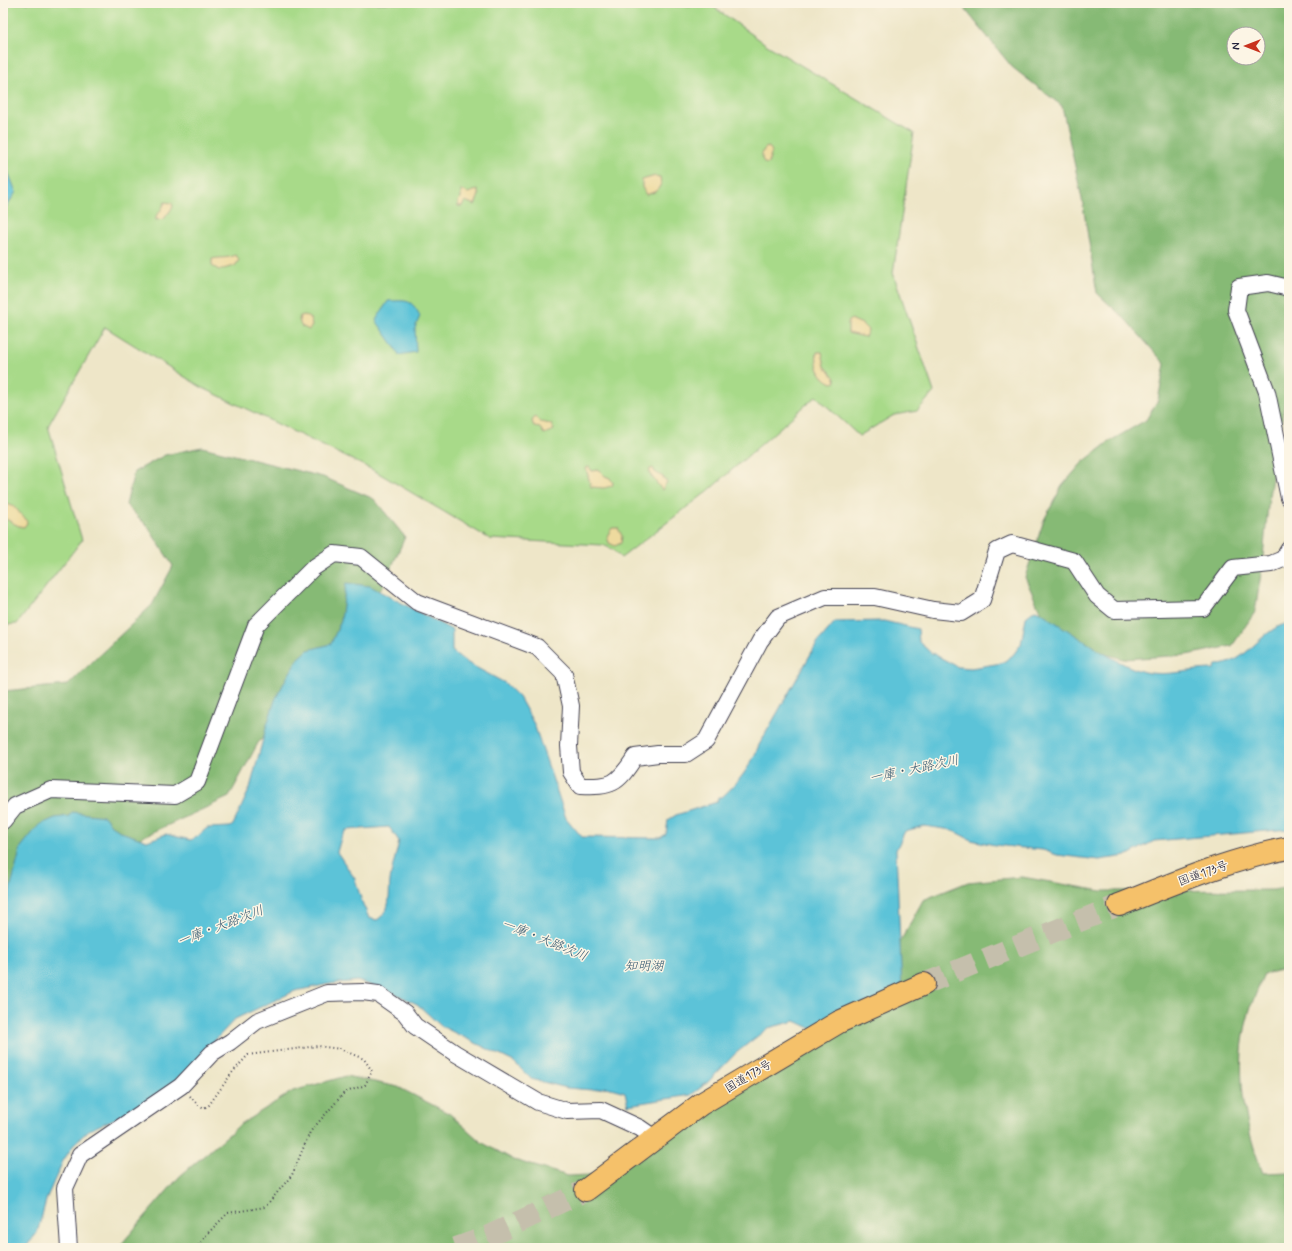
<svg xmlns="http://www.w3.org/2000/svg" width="1292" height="1251" font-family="Mynerve,'Klee One',sans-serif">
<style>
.green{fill:#a8da89;stroke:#657e62}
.forest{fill:#86ba75;stroke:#546e58;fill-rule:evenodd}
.sand{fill:#eeda9e;stroke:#887e6c}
.water{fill:#5bc3d8;stroke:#3e728a;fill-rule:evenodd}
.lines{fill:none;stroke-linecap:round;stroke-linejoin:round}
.highway-tunnel{stroke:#c5bfac;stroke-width:22;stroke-dasharray:22 11;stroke-linecap:butt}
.minor-casing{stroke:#413f50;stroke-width:18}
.highway-casing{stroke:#413f50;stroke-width:24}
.path{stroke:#413f50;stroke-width:2;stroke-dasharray:1 3;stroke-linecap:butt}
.minor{stroke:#fff;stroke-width:16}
.highway{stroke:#f5c16b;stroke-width:22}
.labels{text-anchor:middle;stroke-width:3;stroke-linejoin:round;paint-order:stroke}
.street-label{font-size:12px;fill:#22223b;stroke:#fcf5e5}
.water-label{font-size:13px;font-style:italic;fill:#365a72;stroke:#fcf5e5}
</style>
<rect width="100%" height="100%" fill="#fcf5e5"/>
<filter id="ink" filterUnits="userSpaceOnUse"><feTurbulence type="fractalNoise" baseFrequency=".025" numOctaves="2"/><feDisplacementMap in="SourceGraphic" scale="8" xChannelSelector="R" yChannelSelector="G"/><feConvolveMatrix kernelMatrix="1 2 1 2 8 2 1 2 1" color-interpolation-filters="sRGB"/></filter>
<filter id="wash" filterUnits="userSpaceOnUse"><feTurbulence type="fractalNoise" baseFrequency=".012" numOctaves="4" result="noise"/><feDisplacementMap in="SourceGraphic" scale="16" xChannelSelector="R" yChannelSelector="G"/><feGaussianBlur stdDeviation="0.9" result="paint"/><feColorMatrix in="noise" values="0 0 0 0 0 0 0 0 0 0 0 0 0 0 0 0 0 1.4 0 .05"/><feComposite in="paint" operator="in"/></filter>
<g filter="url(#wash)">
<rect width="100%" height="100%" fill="#eee6c8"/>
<path class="green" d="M3,3H708L767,45L914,133L893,273L934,392L917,411L894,415L859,436L816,396L708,491L621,558L612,549L603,545L490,539L375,471L201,387L105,327L48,426L82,540L17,624L3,625Z"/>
<path class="forest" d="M666,3H746L676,6Z
M960,3H1289V397L1285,401L1269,496L1262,567L1255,612L1232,646L1186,655L1123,659L1075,645L1041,613L1025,577L1044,520L1062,486L1082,463L1110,441L1146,420L1158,400L1165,364L1126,320L1097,293L1082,199L1062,106L1012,67ZM1234,34H1258V58H1234Z
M202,447L323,477L374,499L405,537L384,584L330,670L258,743L229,797L112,851L3,921V691L68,685L152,605L173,566L148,527L126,505L134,472L165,455Z
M1022,877L1102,891L1273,890L1289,887V968L1264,974C1259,988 1251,1002 1248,1017C1234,1065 1244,1127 1263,1173L1289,1172V1248H118L180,1176L241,1124L293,1091L346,1076L398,1087L450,1114L481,1142L514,1160L568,1176L612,1174L824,1037L853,1028L923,900L968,882Z"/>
<path class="sand" d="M769,147L772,151L768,164L764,163C761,157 761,154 765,148Z
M655,176L660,177L661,184L657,191L646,195L642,187V180Z
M461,190L468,193L477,190L479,195L475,205L465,201L462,206H458V201L461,198Z
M165,202L172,203L173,207L164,219L156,220V216L161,210Z
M236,255L239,260L235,266L219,270L212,266V259C220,257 226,259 236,255Z
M304,315L308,316L311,320L312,326L309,330L301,326L299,320L300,316Z
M851,319L862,324L868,330L865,337L848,333V322Z
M817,352H822L825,366L835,378L836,382L832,383C820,378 815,366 817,352Z
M535,417L540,422L551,424L554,430L544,434L540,428L534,427L532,421Z
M589,467L592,471L599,470L605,476L610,478L613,483L612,486L604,488L591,487L586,468Z
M653,468L655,472L663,477L667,482L662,490L649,473L650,469Z
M3,504C20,505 16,513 26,519L27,523L24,527C17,527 10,520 3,518Z
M612,528H618L622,536L621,543L615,546L609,543L607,536Z"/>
<path class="water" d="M3,159L16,192L3,212Z
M388,301C407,301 411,298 420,316L415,328L416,352L399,355C392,341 384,333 376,320Z
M346,583L370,586L452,630V651L466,662L505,683L519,697L534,724L566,818L582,837L660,838L666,834L668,820L676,815L717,802L718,797H722C739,782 751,766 759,745L817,643L835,622L884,621L918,629L919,642L930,652L958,667L971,668L1002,663L1013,655L1021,644L1026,617L1035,610C1044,613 1053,621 1061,626C1084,640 1118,665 1144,672C1167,677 1191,669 1214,669L1216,665C1247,665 1259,629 1289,623V829L1154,841L1126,856L1099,860L1057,855L1043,850L995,845L971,840L952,830L924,826L905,831L896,850L902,990L823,1034L795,1021L768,1028L736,1053L708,1082L691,1095L628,1105L625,1092L607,1087L592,1090L567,1088L531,1079L514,1062L441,1026L417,1004L387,990L357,981L329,984L295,991L235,1019L187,1070L148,1104L89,1130L75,1143L63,1161L47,1197L37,1233L25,1248H3V917L21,847L39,825L55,818L69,816L72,812L104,816L111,825L121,832L147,841L166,834L190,840L197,837L207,828L230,827L233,825L250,788L266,728L275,700L286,679L298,659L308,650L331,644L341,620ZM389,827L399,841C397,852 393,863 391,875C387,892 394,909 377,920L369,918L362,902L355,879L337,852L341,838L346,830Z"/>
</g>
<g filter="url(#ink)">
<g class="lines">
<path class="highway-tunnel" d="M924,984L1119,905
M456,1248L489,1236L586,1190"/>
<g class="minor-casing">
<path id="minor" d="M1289,288L1268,283L1239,287L1236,310L1267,392L1289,498
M3,821L15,806L51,790L175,795L197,782L256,625L313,568L334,554L361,557L417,602L537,647L564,674L571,706L569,746L571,772L580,786C612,787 617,785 635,757L658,754H686L706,741L760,641L778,617L825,597H875L933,610L961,613L982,600L997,551L1012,544L1074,561L1097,596L1114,610L1203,608L1233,568L1271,564L1283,559L1289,549
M69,1248L65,1188L80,1155L181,1086L212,1053L230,1042L257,1021L327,993L363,992L378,994L405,1013L415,1026L455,1053L538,1102L567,1111L601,1110L640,1128L656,1139"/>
</g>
<g class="highway-casing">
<path id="highway" d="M1119,905C1175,883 1230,859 1289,848
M586,1190L701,1104L839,1022L924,984"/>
</g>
<path class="path" d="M190,1096L197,1104L204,1108L209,1105L232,1073L248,1055L318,1046L340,1049L364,1059L372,1071L365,1085L344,1093L310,1132L292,1175L265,1207L228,1213L207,1234L197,1248
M214,1248L216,1247L239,1248"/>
<use href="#minor" class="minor"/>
<use href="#highway" class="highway"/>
</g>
</g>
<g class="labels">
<g class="street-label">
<text transform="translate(1203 873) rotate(-20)" y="4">国道173号</text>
<text transform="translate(748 1076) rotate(-31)" y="4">国道173号</text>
</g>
<g class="water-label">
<text transform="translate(914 768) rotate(-12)" y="5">一庫・大路次川</text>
<text transform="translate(220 925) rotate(-21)" y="5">一庫・大路次川</text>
<text transform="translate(545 939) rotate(22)" y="5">一庫・大路次川</text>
<text x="644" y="970">知明湖</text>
</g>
</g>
<rect width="1292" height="1251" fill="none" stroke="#fcf5e5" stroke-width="16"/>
<g transform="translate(1246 46) rotate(270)"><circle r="19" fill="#fcf5e5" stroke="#a5a1a1"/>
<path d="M0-3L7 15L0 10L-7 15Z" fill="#c8321e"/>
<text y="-6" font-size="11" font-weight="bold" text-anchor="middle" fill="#22223b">N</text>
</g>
</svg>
